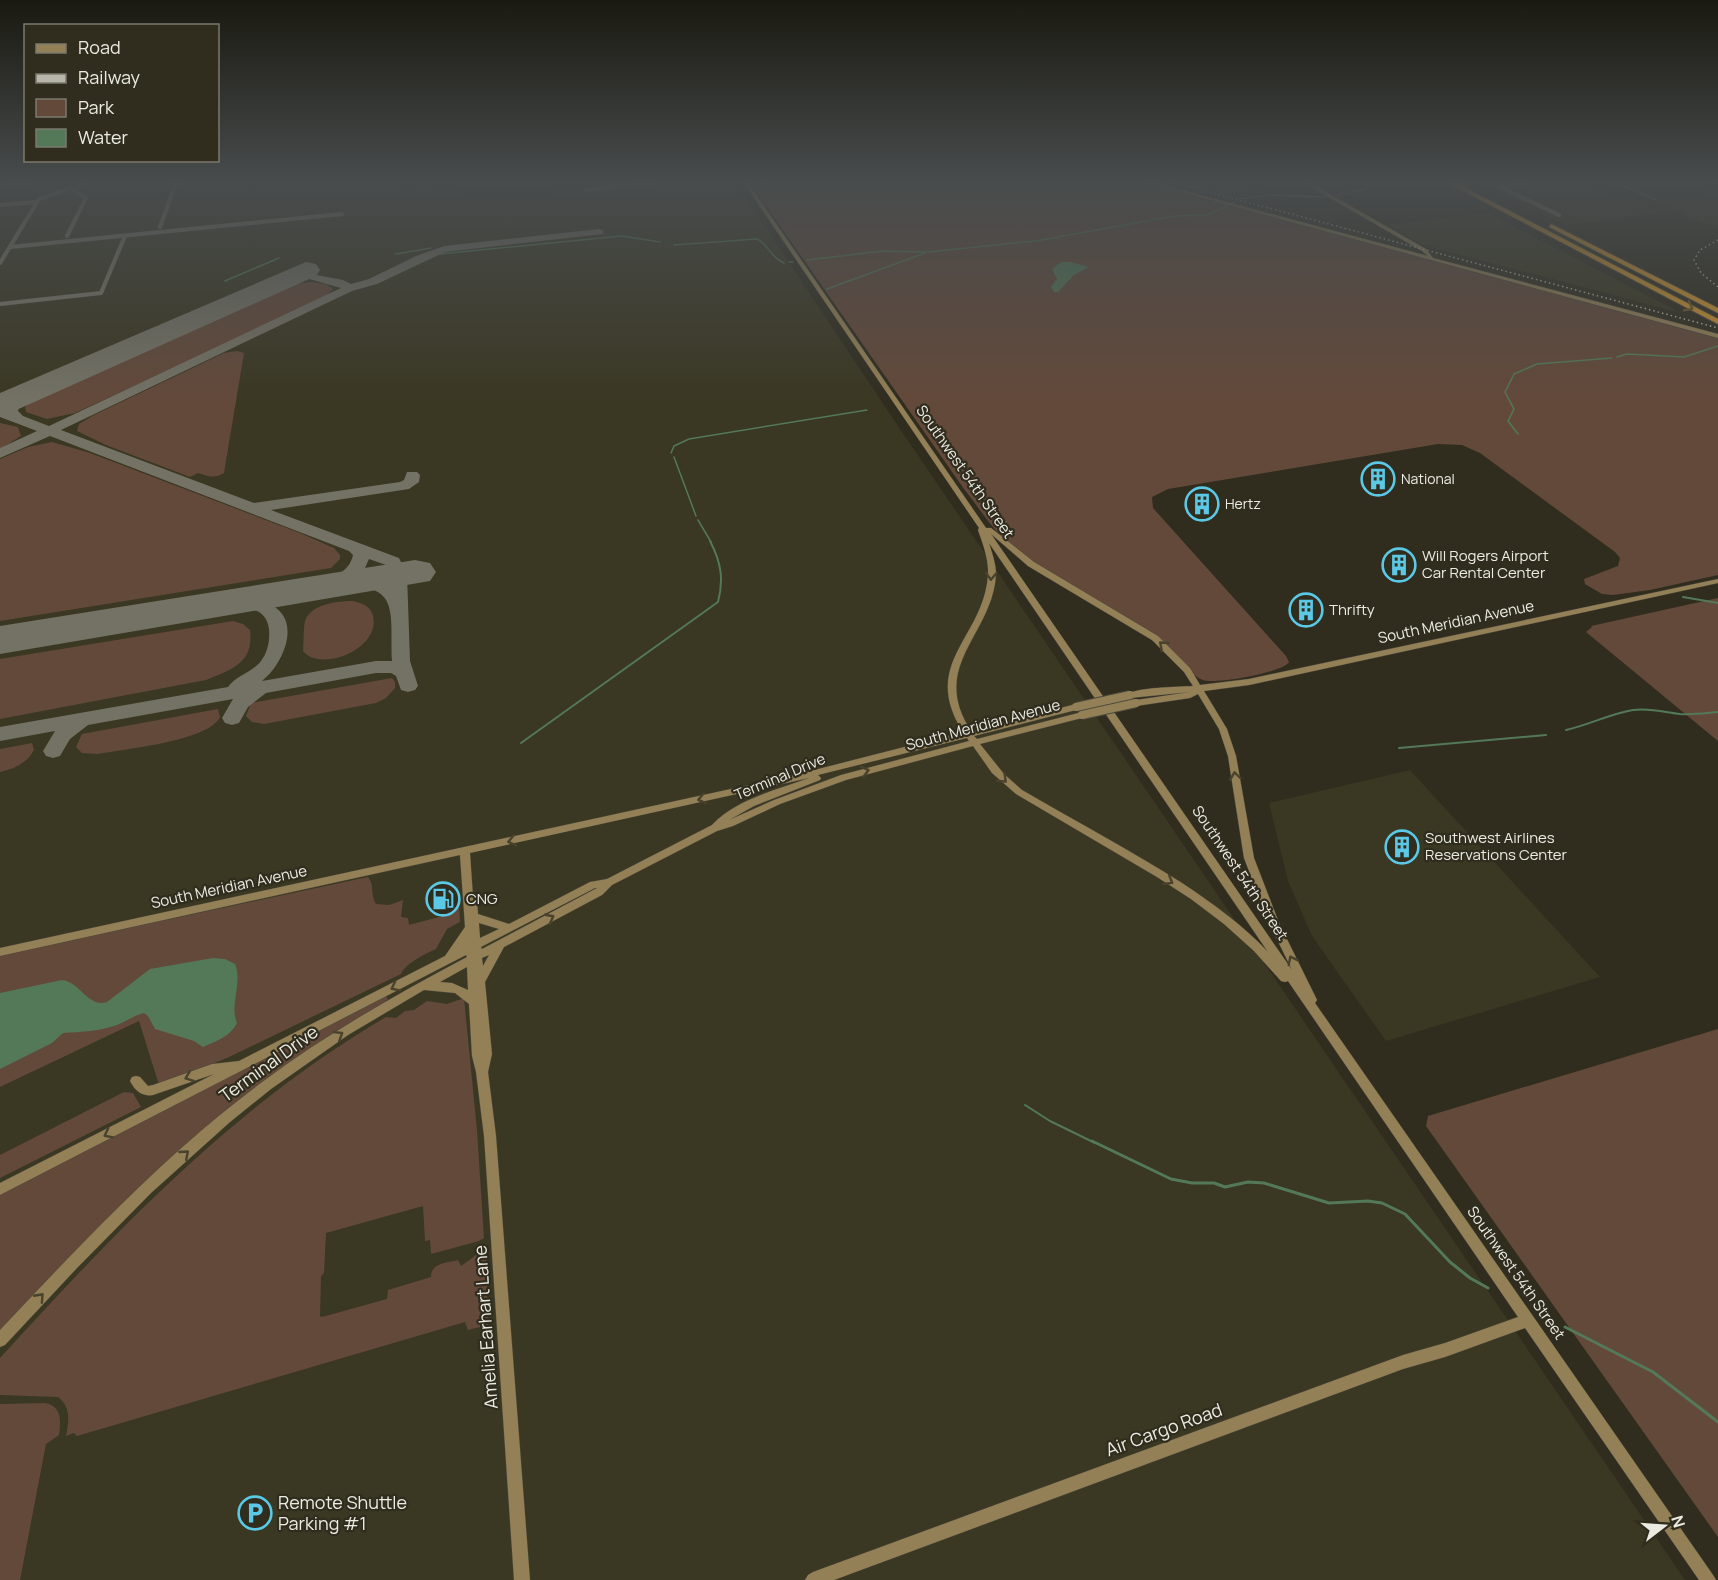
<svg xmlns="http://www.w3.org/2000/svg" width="1718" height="1580" font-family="Manrope,sans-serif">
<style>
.built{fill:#3a3722}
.green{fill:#63493a}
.water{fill:#537958}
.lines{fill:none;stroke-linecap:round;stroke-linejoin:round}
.stream-far2{stroke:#537958;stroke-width:1.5}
.stream-far1{stroke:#537958;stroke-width:2}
.stream{stroke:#537958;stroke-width:3}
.taxiway{fill:#747265;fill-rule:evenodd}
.runway{fill:#747265;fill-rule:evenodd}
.street-casing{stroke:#4b483c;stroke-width:4.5}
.secondary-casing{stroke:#4b483c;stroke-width:1}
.highway-casing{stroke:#4b483c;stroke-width:2}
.street{stroke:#7b7868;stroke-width:4}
.secondary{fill:#948056;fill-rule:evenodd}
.highway{fill:#d0942b;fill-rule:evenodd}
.rail{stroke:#b8b6ab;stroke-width:1.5;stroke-dasharray:1.5 3;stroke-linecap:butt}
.secondary-bridge-casing{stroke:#4b483c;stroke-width:10;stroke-linecap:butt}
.secondary-bridge{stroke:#948056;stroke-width:8}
.oneway{stroke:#705624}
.oneway2{stroke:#49422d}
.labels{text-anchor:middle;stroke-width:4.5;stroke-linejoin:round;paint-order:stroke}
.far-poi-label{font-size:14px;fill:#ecebe1;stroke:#302d1f;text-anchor:start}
.street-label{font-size:15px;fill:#ecebe1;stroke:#302d1f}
.poi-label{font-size:15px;fill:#ecebe1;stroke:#302d1f;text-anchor:start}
.near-street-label{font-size:18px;fill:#ecebe1;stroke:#302d1f}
.near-poi-label{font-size:18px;fill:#ecebe1;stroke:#302d1f;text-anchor:start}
</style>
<rect width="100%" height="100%" fill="#302d1f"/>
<path class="built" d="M0,183H404L405,186L425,184L489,198L629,183H736L900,429L1685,1580H0Z
M1182,183H1247L1266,195L1235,197Z
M1498,183H1593L1661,213L1566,225L1483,185Z
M1718,189V229L1646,199Z
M1488,213L1681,313L1423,245L1388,225Z
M1410,770L1600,977L1386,1041L1312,936L1288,881L1269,803Z"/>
<path class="green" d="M750,183H1149L1718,337V575L1650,590L1613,595L1602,594L1585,584L1584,579L1618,566L1620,558L1615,552L1480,453L1462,445L1438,444L1168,489L1152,497L1153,508L1286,656L1289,662C1284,672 1215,685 1203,680C1190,676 1176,652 1164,643C1112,604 1045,583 1000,535C987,521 976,504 964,489Z
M311,282L326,284L333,289L326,296L301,309L75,413L47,419L26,412L25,407L35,398L288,285Z
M237,351L244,353L224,473C214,479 208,476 198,473L190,477L106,445L77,431L79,424L94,415L224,353Z
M0,423L18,427L21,436L0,449Z
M52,442L90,453L300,533L334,548L340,555V559L331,568L0,621V459L28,447Z
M1718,598V741L1586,632L1592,627L1591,626Z
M352,601C362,603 371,606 373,616C381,649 320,673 303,651C304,642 303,630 305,621C311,604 337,601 352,601Z
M233,621L243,624L250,630C254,663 232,669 206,680L0,719V659Z
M392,678L395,682V688L386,698L376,703L264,724L252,722L246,716L251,703Z
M218,709L220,717C209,741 124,749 98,754L82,753L76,747L82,734Z
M32,743L34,750C27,763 14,769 0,772V749Z
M368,877C375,885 370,895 376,904L389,905L403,900L401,917L408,918L409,925L450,914L453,907L452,889L458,887L460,922L447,929L436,949C425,954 406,963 401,974L227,1058L159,1085L139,1021L0,1087V955Z
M386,996L388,999L380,1006L254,1089L0,1333V1194Z
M464,998L477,1130L484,1238L479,1241L431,1254L430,1240L425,1241L423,1206L326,1233L324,1273L321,1276L320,1316L322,1317L387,1299L388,1290L431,1277C431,1263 446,1263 458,1260L461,1266L476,1255L482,1253L486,1257L488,1325L468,1330L465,1322L77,1436L74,1433L66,1436C69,1421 71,1407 58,1397L0,1395V1358C117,1230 235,1105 386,1017L396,1018L405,1011L414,1010L427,1001L447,1004Z
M1718,1029V1537L1426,1126L1428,1116Z
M124,1092L133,1093L141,1107L0,1178V1155Z
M45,1403C62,1406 61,1421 59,1435L46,1444L20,1580H0V1404Z"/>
<path class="water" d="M1061,262H1071L1089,267L1074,275L1058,292H1054L1051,287L1057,279L1052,269Z
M213,958L225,959L235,964C243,984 229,1005 237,1023C230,1037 216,1041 203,1047L194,1041L155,1029L148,1016L144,1013C133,1016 127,1021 117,1025C99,1031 82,1032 63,1033L52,1043L0,1069V993L62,980C80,982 88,1008 107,1002L150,969Z"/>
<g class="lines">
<path class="stream-far2" d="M1616,183L1657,200
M1332,196L1366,189V183
M1239,199L1270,195L1326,197
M1232,203L1235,202
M674,245L757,239C769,245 771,258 784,263
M396,254L431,248
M440,254L622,236L660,242
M807,260L883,251L928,252L1036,241L1174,216L1207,215L1227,206
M789,262H793
M225,281L279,258
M827,289L925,253
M1617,357L1627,354L1684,357L1718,346
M1518,434L1508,421L1514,409L1505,392L1514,374L1537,364L1612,358
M671,453L674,446L689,439L867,410
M674,457L696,516
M698,520L711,542"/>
<path class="stream-far1" d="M1683,597L1718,603
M1566,730C1589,725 1609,714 1633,710C1650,708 1664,712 1680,714C1692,715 1706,713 1718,712
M521,743L718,602C724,579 721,562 710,541
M1399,748L1546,735
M1025,1105L1050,1121L1095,1143"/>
<path class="stream" d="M1092,1141L1171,1179L1192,1183H1214L1225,1187L1248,1182L1264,1183L1329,1203L1368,1201L1382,1203L1405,1214L1450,1262L1470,1278L1488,1288
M1565,1327L1653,1372L1718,1422"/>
<path class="taxiway" d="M599,229L603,230V234L445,252L377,284L352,291L61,430L254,503L400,482L404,480L407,472H417L420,475L419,482L409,489L271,510L399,558L407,574L410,661L418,686L415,690L408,692L401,690L396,676L391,673H376L266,693L248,707L239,723L232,725L225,723L222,718L233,699L88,725L70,739L60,756L53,758L46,756L43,751L55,731L0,741V727L228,687C236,675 253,672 261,661C268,652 270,640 269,629C264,592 213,616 191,611L188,607L191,603L197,602C220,599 245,594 267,603C304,617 284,664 262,681L376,661H392C390,611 401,583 338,587C328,587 322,594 311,592L308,588L311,584C327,579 349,575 353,555L349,551L50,436L0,458V448L37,431L0,417V408L4,409C7,395 29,383 42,386L44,389C38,396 26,399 19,405L18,411L23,416L49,426L341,288L295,275V271L343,280L351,284L369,279L416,256L444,246ZM369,559L386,565L390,583L370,577H357L365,568Z"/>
<path class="runway" d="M306,262L316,264L320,270L316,276L12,412L0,415V393Z
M415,560L430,563L436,572L430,581L0,654V626Z"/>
<g class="street-casing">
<path id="street" d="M1524,183L1500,187L1559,215
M0,186L26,183
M585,190L654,183
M0,205L37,202
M160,227L176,183
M67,236L86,198L71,188
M10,247L342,214
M0,263L39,199L86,183
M0,304L101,293L125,236"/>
</g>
<g class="secondary-casing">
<path id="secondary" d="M744,183H748L986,528H991L1034,562L1158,636L1190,668L1200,685L1249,679L1718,579V583L1249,685L1204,691L1227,729L1236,756L1254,858L1279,923L1317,1000L1315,1003L1713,1575L1716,1580H1699L1525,1328L1445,1357L1403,1369L834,1580H805L808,1575L813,1572L1403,1355L1445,1343L1518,1317L1288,981L1285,982L1281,981L1254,951L1224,924L1191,899L1157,877L1016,794L992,773L973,746L846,780L780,804L733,826L717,831L612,885L602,895L504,947L485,982L492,1054L488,1072L496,1136L530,1580H514L484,1136L476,1072L472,1056L469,1004L455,993L424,990L348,1035L271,1089L230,1122L151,1193L77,1268L5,1345L0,1347V1330C83,1242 167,1152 265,1080C328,1033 397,994 467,957L466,955L0,1195V1183L214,1074L153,1095C143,1097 135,1091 130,1081L132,1077L136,1076L140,1077L148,1086L153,1085L212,1064L239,1061L445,956L465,927L460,855L0,956V948L791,776L963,732C919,663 984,638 988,575C989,560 983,544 978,530L979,528ZM991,534L1028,566L1152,640L1184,672L1193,686C1177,687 1137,687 1126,695L1130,698L1190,692L1136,700L1132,703L1136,706L1190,698L1198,694L1219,729L1228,756L1244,858L1269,923L1292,970ZM989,543L1268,952C1243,925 1212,903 1182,883C1130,850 1075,821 1022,790L1004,774L980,744L1082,718L1086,715L1082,712L977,739L974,736L1076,710L1080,707L1076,704L971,731C928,665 993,635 996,574C996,564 992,553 989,543ZM967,738L969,741L841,775L774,800L729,820L754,806L820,780L821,778L818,775ZM809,778C777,790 736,799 712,825L607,879L590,882L509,924L478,914L477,901L473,897L470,853ZM595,888H597L482,949L481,947ZM479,923L499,929L480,938ZM489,955L483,966L482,958ZM467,967L468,990L452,983L440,982Z
M1148,183H1156L1428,256L1422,251L1304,183H1310L1426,249L1433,258L1718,334V338Z"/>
</g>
<g class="highway-casing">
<path id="highway" d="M1448,183H1456L1718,319V324Z
M1551,224L1718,308V313L1549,227Z"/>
</g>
<use href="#street" class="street"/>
<use href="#secondary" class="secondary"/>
<use href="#highway" class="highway"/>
<path class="rail" d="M1175,183L1718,328
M1718,240L1700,250L1694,260L1701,273L1718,287"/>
<g class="secondary-bridge-casing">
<path id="secondary-bridge" d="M1076,707L1130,695
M1082,715L1136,703"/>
</g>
<use href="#secondary-bridge" class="secondary-bridge"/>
</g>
<defs><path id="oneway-chevron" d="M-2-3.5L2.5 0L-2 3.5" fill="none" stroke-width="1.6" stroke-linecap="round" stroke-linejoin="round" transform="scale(1.5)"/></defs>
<use class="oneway" href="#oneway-chevron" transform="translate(1689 307) rotate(27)"/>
<g class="oneway2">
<use href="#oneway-chevron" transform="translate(991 576) rotate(92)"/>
<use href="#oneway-chevron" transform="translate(1163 645) rotate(-139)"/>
<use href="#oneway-chevron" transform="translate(865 771) rotate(-15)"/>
<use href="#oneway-chevron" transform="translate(1235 776) rotate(-98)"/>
<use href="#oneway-chevron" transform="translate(1003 779) rotate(44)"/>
<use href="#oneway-chevron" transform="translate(702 799) rotate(167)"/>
<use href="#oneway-chevron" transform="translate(512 841) rotate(167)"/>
<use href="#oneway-chevron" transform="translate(1169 881) rotate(31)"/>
<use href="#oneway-chevron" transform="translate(550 918) rotate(-28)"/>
<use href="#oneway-chevron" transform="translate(1292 960) rotate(-117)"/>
<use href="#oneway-chevron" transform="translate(395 987) rotate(153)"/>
<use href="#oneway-chevron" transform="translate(339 1035) rotate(-32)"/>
<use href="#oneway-chevron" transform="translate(189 1077) rotate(159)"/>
<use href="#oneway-chevron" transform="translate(108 1134) rotate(153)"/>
<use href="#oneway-chevron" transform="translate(185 1154) rotate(-41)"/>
<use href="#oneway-chevron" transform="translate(40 1297) rotate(-48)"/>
</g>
<linearGradient id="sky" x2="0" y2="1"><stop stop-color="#1a1911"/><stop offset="0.45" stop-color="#484c4d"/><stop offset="1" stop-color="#484c4d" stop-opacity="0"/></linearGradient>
<rect width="1718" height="404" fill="url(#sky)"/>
<defs>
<g id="building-ring" transform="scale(1.725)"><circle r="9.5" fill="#302d1f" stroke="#5bc8e6" stroke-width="1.5"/><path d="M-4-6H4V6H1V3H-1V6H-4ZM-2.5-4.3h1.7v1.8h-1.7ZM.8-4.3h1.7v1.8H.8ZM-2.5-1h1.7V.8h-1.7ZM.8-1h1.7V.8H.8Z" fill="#5bc8e6"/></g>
<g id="fuel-ring" transform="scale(1.725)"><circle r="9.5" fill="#302d1f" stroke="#5bc8e6" stroke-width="1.5"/><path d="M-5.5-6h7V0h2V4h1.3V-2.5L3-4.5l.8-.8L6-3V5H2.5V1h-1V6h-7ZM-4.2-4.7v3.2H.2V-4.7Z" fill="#5bc8e6"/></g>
<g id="parking-ring" transform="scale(1.725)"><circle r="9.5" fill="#302d1f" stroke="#5bc8e6" stroke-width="1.5"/><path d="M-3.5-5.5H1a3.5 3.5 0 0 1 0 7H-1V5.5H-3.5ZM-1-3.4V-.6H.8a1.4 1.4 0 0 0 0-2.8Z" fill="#5bc8e6"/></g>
</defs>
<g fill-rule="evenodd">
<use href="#building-ring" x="1378" y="479"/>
<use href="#building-ring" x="1202" y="504"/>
<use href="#building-ring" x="1399" y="565"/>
<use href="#building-ring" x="1306" y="610"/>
<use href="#building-ring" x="1402" y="847"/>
<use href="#fuel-ring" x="443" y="899"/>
<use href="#parking-ring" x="255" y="1513"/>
</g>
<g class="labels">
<g class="far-poi-label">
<text x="1401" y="484">National</text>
<text x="1225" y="509">Hertz</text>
</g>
<g class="street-label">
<text transform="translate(965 472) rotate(55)" y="5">Southwest 54th Street</text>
<text transform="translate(1456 622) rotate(-12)" y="5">South Meridian Avenue</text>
<text transform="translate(983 725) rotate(-15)" y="5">South Meridian Avenue</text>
<text transform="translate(780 777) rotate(-23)" y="5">Terminal Drive</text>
<text transform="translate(1240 873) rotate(56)" y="5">Southwest 54th Street</text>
<text transform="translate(229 887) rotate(-12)" y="5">South Meridian Avenue</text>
<text transform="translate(1516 1273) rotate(55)" y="5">Southwest 54th Street</text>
</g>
<g class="poi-label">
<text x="1422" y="561">Will Rogers Airport<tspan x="1422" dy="17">Car Rental Center</tspan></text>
<text x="1329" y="615">Thrifty</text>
<text x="1425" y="843">Southwest Airlines<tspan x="1425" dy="17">Reservations Center</tspan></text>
<text x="466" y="904">CNG</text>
</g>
<g class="near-street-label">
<text transform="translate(269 1064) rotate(-36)" y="6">Terminal Drive</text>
<text transform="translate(486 1327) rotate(-94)" y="6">Amelia Earhart Lane</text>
<text transform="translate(1164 1430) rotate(-20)" y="6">Air Cargo Road</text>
</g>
<g class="near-poi-label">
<text x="278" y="1509">Remote Shuttle<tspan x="278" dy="21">Parking #1</tspan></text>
</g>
</g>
<rect x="24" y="24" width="195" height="138" fill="#302d1f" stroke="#7b796d" stroke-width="1.5"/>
<rect x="36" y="44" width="30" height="9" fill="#948056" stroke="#7b796d" stroke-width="1.5"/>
<text x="78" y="54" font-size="18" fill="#ecebe1">Road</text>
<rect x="36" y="74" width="30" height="9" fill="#b8b6ab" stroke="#7b796d" stroke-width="1.5"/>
<text x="78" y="84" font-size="18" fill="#ecebe1">Railway</text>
<rect x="36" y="99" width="30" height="18" fill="#63493a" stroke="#7b796d" stroke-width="1.5"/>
<text x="78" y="114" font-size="18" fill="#ecebe1">Park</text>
<rect x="36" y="129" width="30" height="18" fill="#537958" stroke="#7b796d" stroke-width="1.5"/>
<text x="78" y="144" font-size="18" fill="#ecebe1">Water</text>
<g transform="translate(1664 1526) rotate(73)" stroke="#302d1f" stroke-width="4.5" paint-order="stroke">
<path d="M0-4.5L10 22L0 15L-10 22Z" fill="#ecebe1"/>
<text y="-9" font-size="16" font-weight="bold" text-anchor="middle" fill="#ecebe1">N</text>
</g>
</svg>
